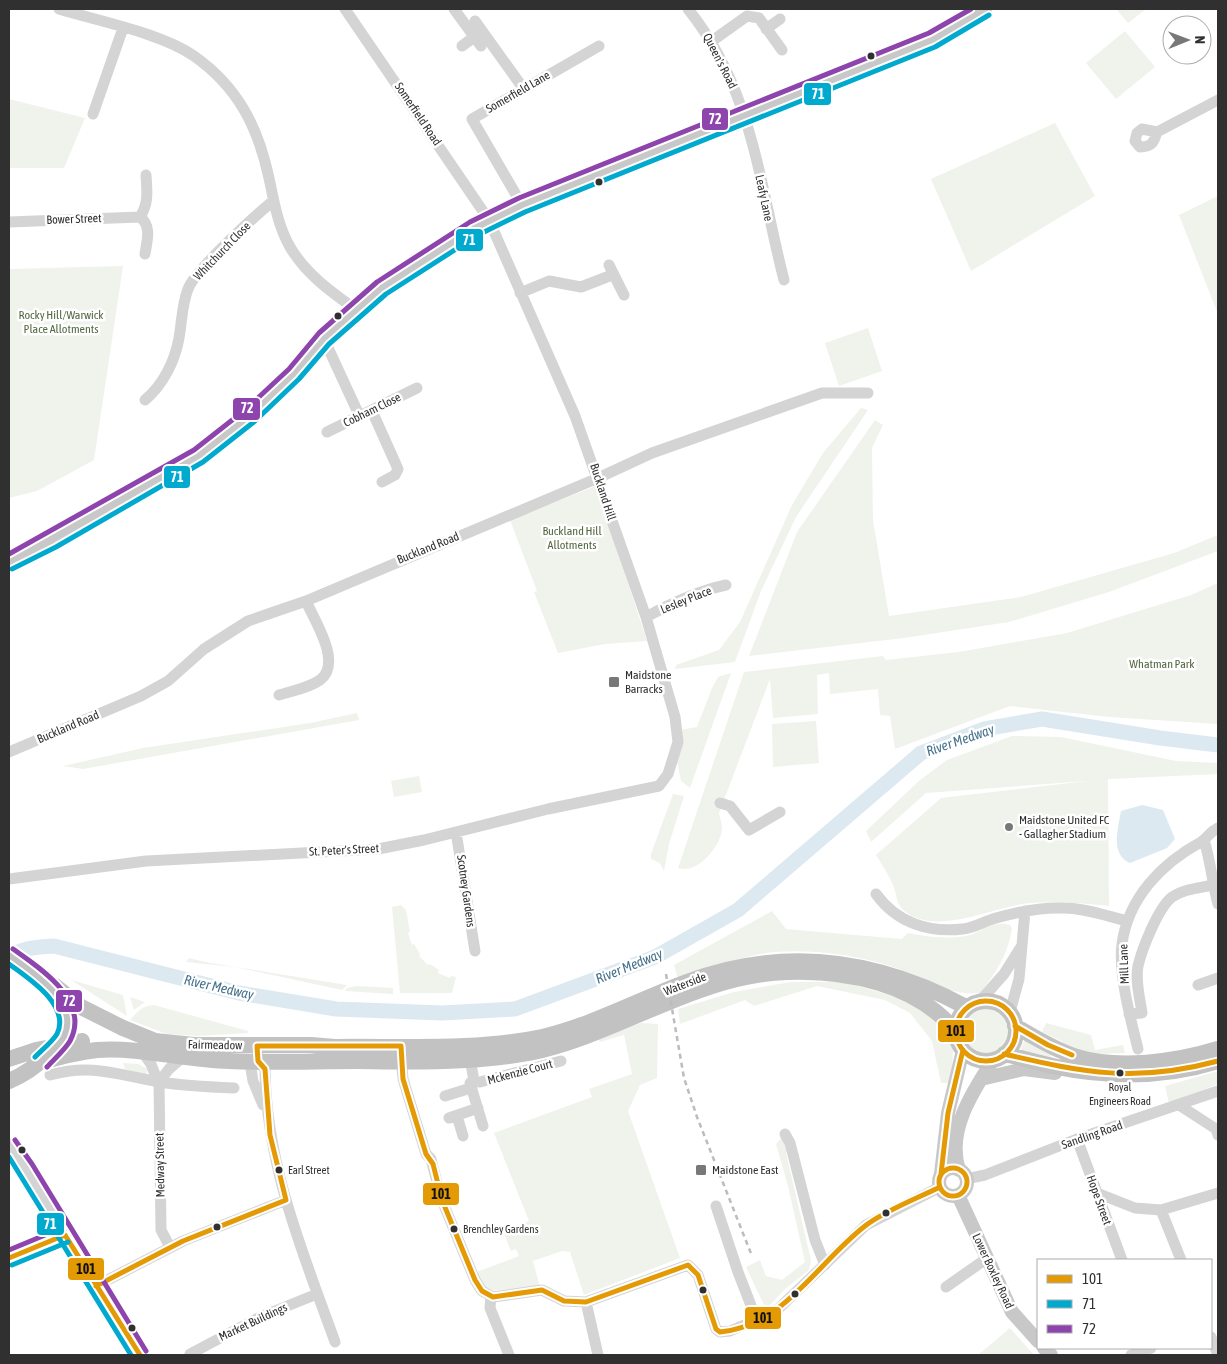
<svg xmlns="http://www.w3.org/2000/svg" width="1227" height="1364" font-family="'Asap Condensed',sans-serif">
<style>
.green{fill:#f0f3ec}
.water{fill:#dde9f0}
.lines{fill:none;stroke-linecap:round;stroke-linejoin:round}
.river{stroke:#dde9f0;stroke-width:15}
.minor{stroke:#d4d4d4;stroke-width:11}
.major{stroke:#c8c8c8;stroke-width:14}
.highway{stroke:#c2c2c2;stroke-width:16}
.rail{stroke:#bcbcbc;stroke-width:2.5;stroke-dasharray:5 4;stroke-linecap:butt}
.bus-1-casing{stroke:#fff;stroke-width:9}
.bus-2-casing{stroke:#fff;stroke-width:9}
.bus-3-casing{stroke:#fff;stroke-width:9}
.bus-1{stroke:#e39a05;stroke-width:5}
.bus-2{stroke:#00a9ce;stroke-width:5}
.bus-3{stroke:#8e44ad;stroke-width:5}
.bus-dot{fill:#303030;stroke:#fff;stroke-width:2}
.poi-dot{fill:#787878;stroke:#fff;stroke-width:2}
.labels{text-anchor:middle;stroke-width:5;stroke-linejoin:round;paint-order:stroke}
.bus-label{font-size:11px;fill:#303030;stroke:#fff;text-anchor:start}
.street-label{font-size:12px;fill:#303030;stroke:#fff}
.park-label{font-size:12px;fill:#546841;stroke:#fff}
.poi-label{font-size:12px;fill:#303030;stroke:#fff;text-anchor:start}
.water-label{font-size:14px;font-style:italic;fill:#45728b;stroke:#fff}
.line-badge{stroke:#fff;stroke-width:2}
.badge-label{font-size:14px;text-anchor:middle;font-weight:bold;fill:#fff}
.pale-badge-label{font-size:14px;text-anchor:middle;font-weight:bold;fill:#111}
</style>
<rect width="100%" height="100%" fill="#fff"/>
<path class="green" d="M1116,9H1146L1128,23Z
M1125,31L1155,67L1116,99L1086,63Z
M9,99L85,118L64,168H9Z
M1055,123L1095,196L971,271L931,179Z
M1218,196V314L1179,215Z
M123,266L94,460L37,491L9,498V269Z
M868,328L882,371L839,386L825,343Z
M861,408L868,410L796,517L761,591L735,662L675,669L676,665L719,650L740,622L792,505L823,453Z
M875,420L883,425L872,448L873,520L889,616L1021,597L1174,553L1218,535V551L1109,592L1009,622L904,638L749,656L797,532Z
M596,486L647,641L605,644L558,653L534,592L537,591L510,520Z
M1218,583V724L1109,717L1010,706L895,749L890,716L880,715L878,689L830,694L829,673L817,675L818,714L773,718L770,679L719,813C720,818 722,824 722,829C721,846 697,875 678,868L744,672L883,656L886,660L959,652L1067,633L1191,595Z
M731,673L690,788L681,781L677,761L680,730L697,727L712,688L718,677Z
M357,713L359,720L83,769L63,766L143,748L310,723Z
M816,721L819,763L773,767L772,724Z
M1012,736L1061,737L1176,761L1218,763V774L1108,779L1109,906C1082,903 1056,901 1029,903C993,907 938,936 906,912C895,904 898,897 893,885C889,875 882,865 876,855L941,798L1087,781L926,793L871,842L866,831L920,780L947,760Z
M419,776L422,792L394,797L391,781Z
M673,794L684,796L669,844L664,871L660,863L651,859V854Z
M401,905L406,910L410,932L408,933L412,945L414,944L420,954L419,956L428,965L430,964L439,970L438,973L450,978L451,976L456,977L452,993H400L392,907Z
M772,911L786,929L902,939L908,933C928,937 950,940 970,935C984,930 995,920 1010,925L1012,929C1008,954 996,973 980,993C948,997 917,974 887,965C847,953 796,947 755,955C729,961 703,971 678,979L674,965Z
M189,958L205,962L347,985L342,990L235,967L186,962Z
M71,980L123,995L127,1016Z
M791,982H846L918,1004L946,1029L953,1047L952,1083H941L932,1041L910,1013L885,1000L817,986L754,1006L745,1000L680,1024L678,1009L734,992Z
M356,986L393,988V994L345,991L347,988Z
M130,997L145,1002L134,1010Z
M154,1005L248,1031V1033L199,1036L167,1034L130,1020C138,1011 142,1006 154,1005Z
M960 1031a25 25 0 1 1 50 0a25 25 0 1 1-50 0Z
M641,1023L658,1024L657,1078L640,1085L628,1111L680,1258L584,1295L570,1252L562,1251L533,1261L540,1287L487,1291L474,1273L519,1256L516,1249L511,1251L503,1231L529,1221L494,1133L592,1097L589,1089L632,1074L624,1035L600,1042L598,1037Z
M1046,1023L1091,1035L1095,1050L1123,1045L1125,1053L1096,1054L1062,1045L1063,1042L1042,1032Z
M1025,1039L1052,1055L1051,1057L1022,1051L1021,1049Z
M123,1063L138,1064L148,1069L146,1076L125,1069Z
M1218,1071V1084L1169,1104L1165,1086Z
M783,1136L789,1149L786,1153L811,1260L809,1270L784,1290L770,1305H764L746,1267L760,1260L766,1276L782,1280L805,1262L788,1186L776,1144Z
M1010,1328L1034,1355H978Z"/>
<path class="water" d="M1142,805L1163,810L1175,839L1167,848L1130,863C1110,854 1118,829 1121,811Z"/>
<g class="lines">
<path class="river" d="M9,959C20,947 38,947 54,946L239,993L336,1009L442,1013L515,1009L655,957L738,910L921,753L984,729L1042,719L1160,738L1218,745"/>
<path class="minor" d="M59,9C98,21 161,33 194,56C238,87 258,127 269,178C274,202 278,226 290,247C306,274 330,291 355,309
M454,9L481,46
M688,9C753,90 759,183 784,280
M475,21L523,88
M766,29L780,19
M712,41L747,16L759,18L782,50
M462,46L474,37
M93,114L123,28
M1142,129L1157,132C1154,142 1152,147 1140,147L1135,141L1137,133Z
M1157,132L1218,100
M522,205L472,119L599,46
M9,222L140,217
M145,254C147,241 152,226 140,217C149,203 147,191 146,175
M609,265L624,295
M520,293L549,281L581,287L612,275
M324,339L360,417
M145,400C163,385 175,361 179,338C182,321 182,304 188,289C195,270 255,216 273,201
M372,411L398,469L395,475L382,482
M327,432L417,388
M646,617C672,603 698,591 726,585
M279,695C292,691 309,688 320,680C343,663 314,620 306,601
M9,752L141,696L168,681L204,649L248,621L306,601L598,478L652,453L822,393H868
M720,803L730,806L749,830L780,812
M456,832L475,951
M1204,840C1211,862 1212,883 1218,904
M9,879L146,861L378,849L424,840L548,809L659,786L668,774L678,742L675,717L646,617L575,416L489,220L345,9
M876,894C897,923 929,933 963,929C974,928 985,921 996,918C1017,912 1041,907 1064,908C1084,908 1107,916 1127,921
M1198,985L1218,978
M980,1001L1004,974L1021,947
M1010,1012L1019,979L1025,911
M1129,1014L1142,1013C1140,998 1135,981 1138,966C1142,949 1158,908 1172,897C1184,889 1199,888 1213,885
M257,1046L258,1061L265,1069C266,1165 303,1253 335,1342
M1138,1049C1131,1021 1118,972 1122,944C1128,898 1162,863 1201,842C1208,838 1208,833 1218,828
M142,1051L151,1064L158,1082
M401,1055L403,1079L426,1154L431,1159L441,1198L475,1280L482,1291L493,1297L542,1290L564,1301L586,1302L688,1265L698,1275L716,1329L720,1332L730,1331L775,1312L866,1225L940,1187
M470,1058L474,1081L480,1082L561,1061
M258,1061L251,1069L253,1081L263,1105
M50,1075C92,1063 118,1075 160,1082C185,1086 209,1087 234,1088
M159,1082L161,1230L170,1247
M159,1082L169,1069L184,1056
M470,1083L483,1126
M445,1096L471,1088
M1179,1105L1216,1129L1218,1135
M457,1116L463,1136
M449,1118L478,1108
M785,1134L790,1143L815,1240L825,1265
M1077,1139L1122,1260
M9,1144L26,1168L140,1355
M966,1179L985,1175L1077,1139L1218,1091
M1097,1193L1135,1208L1161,1210L1218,1193
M716,1206L738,1272L757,1321
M1161,1210L1181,1260
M9,1258L65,1235
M96,1286L183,1241L286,1200
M946,1287L986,1259
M491,1296L490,1308L509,1355
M586,1302L598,1355
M1211,1337L1218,1355
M190,1354L260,1317L317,1294
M1131,1355L1151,1348"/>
<path class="major" d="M9,562L52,540L198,456L250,416L294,374L324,339L381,288L434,252L474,228L522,205L932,40L985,9
M981,1079L1024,1069L1055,1073
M939 1182a14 14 0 1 1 28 0a14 14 0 1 1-28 0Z
M959,1170C946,1131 973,1091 993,1060
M941,1174L948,1113L963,1050
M958,1195L1012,1312L1038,1341
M1044,1348L1051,1355"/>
<path class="highway" d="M9,955L40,980L55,986L81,1007L123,1028L155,1041L194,1045H311L335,1047C402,1046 476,1051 542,1037C593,1025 638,1000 687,982C783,946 877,959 966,1007
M956 1031a30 30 0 1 1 60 0a30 30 0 1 1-60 0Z
M1015,1026C1034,1037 1053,1049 1074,1056C1117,1070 1176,1062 1218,1049
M1004,1054C1022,1058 1039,1063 1057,1067C1111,1078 1166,1077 1218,1061
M9,1059L36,1050L82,1041
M41,1062C59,1057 78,1052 97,1050C141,1047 185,1060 229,1061C272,1063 315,1061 358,1061C414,1062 474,1063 529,1053C618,1035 695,975 787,972C846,970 917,983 956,1032
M9,1081C31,1072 73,1041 67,1014C64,1005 58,998 52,991"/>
<path class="rail" d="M666,974L684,1078L697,1117L752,1256"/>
<g class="bus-1-casing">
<path id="bus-1" d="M956 1031a30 30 0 1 1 60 0a30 30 0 1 1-60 0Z
M1015,1026L1048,1045L1072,1055
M1004,1054C1085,1073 1136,1083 1218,1061
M939 1182a14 14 0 1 1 28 0a14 14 0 1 1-28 0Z
M941,1174L948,1113L963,1050
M9,1258L65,1235L140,1355
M96,1286L183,1241L286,1200L270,1135L265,1069L258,1061L257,1046H401L403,1079L426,1154L433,1164L442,1200L475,1280L482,1291L493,1297L542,1290L564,1301L586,1302L688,1265L698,1275L716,1329L720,1332C784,1326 818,1262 865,1226C884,1211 918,1198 940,1187"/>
</g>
<g class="bus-2-casing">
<path id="bus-2" d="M12,569L56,547L203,462L255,421L299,379L329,344L386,294L478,235L525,212L935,47L989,15
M9,964C28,978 71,1005 57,1034C52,1042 42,1050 35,1057
M9,1157L131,1355
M12,1265L68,1242"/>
</g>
<g class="bus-3-casing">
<path id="bus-3" d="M9,554L194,450L245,410L289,369L319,333L377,282L470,222L519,198L929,33L971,9
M13,949C40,968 91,1001 70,1041C64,1051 54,1059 47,1067
M15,1140L32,1164L146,1351
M9,1250L62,1228"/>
</g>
<use href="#bus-1" class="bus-1"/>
<use href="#bus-2" class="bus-2"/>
<use href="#bus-3" class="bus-3"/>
</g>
<g class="bus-dot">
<circle cx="871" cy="56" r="4.5"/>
<circle cx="599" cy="182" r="4.5"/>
<circle cx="338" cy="316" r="4.5"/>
<circle cx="1120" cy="1073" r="4.5"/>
<circle cx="22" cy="1150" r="4.5"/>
<circle cx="279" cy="1170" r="4.5"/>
<circle cx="886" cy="1213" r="4.5"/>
<circle cx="217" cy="1227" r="4.5"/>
<circle cx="454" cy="1229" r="4.5"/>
<circle cx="703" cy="1290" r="4.5"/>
<circle cx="795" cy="1294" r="4.5"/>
<circle cx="132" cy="1328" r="4.5"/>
</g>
<g class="poi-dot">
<rect x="608" y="676" width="12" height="12" rx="2.5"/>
<circle cx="1009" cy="827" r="5"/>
<rect x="695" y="1164" width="12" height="12" rx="2.5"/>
</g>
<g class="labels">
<g class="bus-label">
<text x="1120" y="1091" text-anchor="middle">Royal<tspan x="1120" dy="14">Engineers Road</tspan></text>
<text x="288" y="1174">Earl Street</text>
<text x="463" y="1233">Brenchley Gardens</text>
</g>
<g class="street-label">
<text transform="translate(720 61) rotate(63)" y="4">Queen's Road</text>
<text transform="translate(518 92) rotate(-30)" y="4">Somerfield Lane</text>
<text transform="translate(418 114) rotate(56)" y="4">Somerfield Road</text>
<text transform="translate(764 198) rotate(78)" y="4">Leafy Lane</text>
<text transform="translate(74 219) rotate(-2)" y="4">Bower Street</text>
<text transform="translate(222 251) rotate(-46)" y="4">Whitchurch Close</text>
<text transform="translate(372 410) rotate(-26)" y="4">Cobham Close</text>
<text transform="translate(603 492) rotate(72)" y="4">Buckland Hill</text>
<text transform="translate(428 548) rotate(-22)" y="4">Buckland Road</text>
<text transform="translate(686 600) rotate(-22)" y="4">Lesley Place</text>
<text transform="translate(68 727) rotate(-23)" y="4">Buckland Road</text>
<text transform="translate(344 850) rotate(-3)" y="4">St. Peter's Street</text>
<text transform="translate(466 891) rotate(82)" y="4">Scotney Gardens</text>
<text transform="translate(1124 964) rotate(-92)" y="4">Mill Lane</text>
<text transform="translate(685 984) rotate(-21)" y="4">Waterside</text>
<text transform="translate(215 1045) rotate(1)" y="4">Fairmeadow</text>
<text transform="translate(520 1072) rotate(-15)" y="4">Mckenzie Court</text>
<text transform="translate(1092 1135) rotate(-19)" y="4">Sandling Road</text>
<text transform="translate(160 1165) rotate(-91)" y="4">Medway Street</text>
<text transform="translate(1099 1200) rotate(70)" y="4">Hope Street</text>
<text transform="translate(993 1271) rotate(65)" y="4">Lower Boxley Road</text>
<text transform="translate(253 1322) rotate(-25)" y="4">Market Buildings</text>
</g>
<g class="park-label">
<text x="61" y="319">Rocky Hill/Warwick<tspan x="61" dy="14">Place Allotments</tspan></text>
<text x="572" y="535">Buckland Hill<tspan x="572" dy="14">Allotments</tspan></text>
<text x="1162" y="668">Whatman Park</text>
</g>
<g class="poi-label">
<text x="625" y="679">Maidstone<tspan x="625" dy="14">Barracks</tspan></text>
<text x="1019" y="824">Maidstone United FC<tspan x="1019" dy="14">- Gallagher Stadium</tspan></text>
<text x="712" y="1174">Maidstone East</text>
</g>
<g class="water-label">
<text transform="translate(960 740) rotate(-19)" y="5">River Medway</text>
<text transform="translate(629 966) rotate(-22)" y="5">River Medway</text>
<text transform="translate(219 987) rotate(13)" y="5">River Medway</text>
</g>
</g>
<g class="line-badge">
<rect x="803" y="82" width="29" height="24" rx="5" fill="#00a9ce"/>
<rect x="701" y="107" width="28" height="24" rx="5" fill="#8e44ad"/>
<rect x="455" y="228" width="29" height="24" rx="5" fill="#00a9ce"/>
<rect x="232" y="397" width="29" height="24" rx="5" fill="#8e44ad"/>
<rect x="163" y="465" width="28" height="24" rx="5" fill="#00a9ce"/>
<rect x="55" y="989" width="28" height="24" rx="5" fill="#8e44ad"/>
<rect x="937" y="1019" width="38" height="24" rx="5" fill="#e39a05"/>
<rect x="422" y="1182" width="38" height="24" rx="5" fill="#e39a05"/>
<rect x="36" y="1212" width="29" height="24" rx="5" fill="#00a9ce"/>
<rect x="67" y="1257" width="38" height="24" rx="5" fill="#e39a05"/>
<rect x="744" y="1306" width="38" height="24" rx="5" fill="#e39a05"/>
</g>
<g class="badge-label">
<text x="818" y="99">71</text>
<text x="715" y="124">72</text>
<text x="469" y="245">71</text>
<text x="247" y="413">72</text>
<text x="177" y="482">71</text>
<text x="69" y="1006">72</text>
<text x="50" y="1229">71</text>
</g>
<g class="pale-badge-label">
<text x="956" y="1036">101</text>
<text x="441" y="1199">101</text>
<text x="86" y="1274">101</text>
<text x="763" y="1323">101</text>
</g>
<rect width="1227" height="1364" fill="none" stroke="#303030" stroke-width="20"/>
<rect x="1037" y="1259" width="175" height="90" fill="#ffffff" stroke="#acacac"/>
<rect x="1047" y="1275" width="25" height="8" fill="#e39a05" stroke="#acacac"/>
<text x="1082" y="1284" font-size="15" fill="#303030">101</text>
<rect x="1047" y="1300" width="25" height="8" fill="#00a9ce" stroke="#acacac"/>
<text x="1082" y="1309" font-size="15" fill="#303030">71</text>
<rect x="1047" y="1325" width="25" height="8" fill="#8e44ad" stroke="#acacac"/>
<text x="1082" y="1334" font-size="15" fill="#303030">72</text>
<g transform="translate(1187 40) rotate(89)"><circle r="24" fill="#ffffff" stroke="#acacac"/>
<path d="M0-4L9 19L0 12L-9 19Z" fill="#787878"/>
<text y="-8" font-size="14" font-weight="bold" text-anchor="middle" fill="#303030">N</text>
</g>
</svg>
